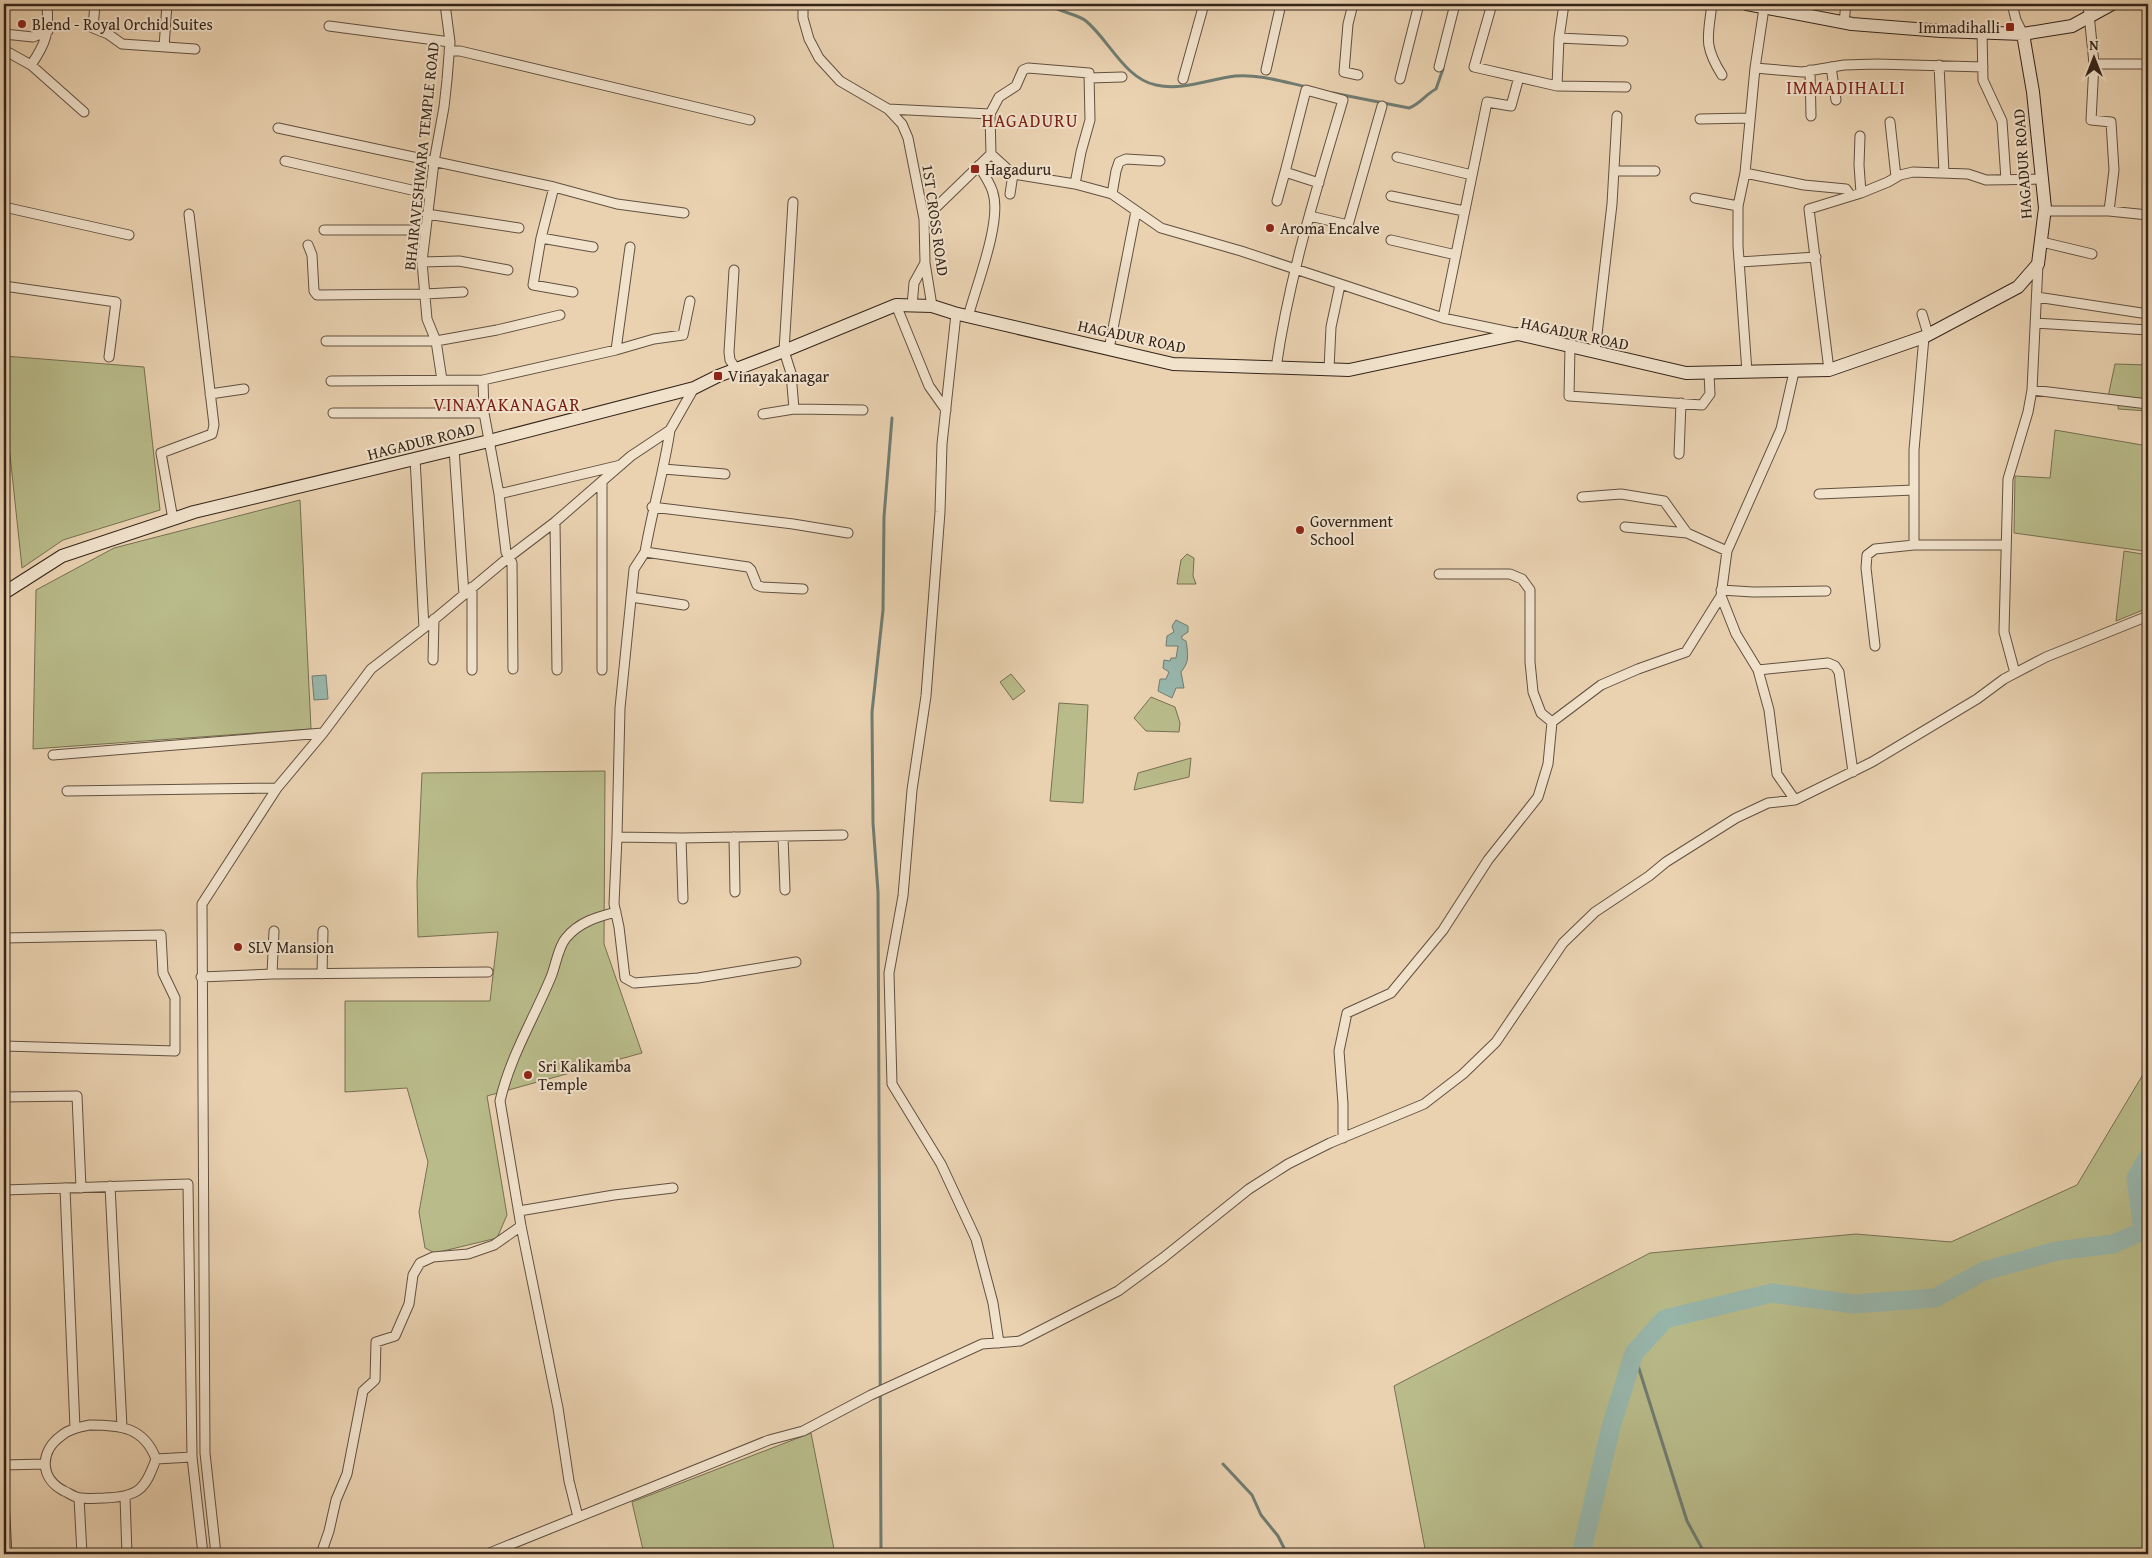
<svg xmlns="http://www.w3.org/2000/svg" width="2152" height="1558" font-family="'Gentium Book Plus',serif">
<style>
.green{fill:#b9bb8a;stroke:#767052}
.water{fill:#98b7ad;stroke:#707c72}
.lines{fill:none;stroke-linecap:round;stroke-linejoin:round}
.stream{stroke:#707c72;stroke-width:3}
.river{stroke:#98b7ad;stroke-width:19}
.street-casing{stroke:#625040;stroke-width:11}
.secondary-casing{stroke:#34241a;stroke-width:14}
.street{stroke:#f1e2cc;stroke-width:9}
.secondary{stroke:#f1e2cc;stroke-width:12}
.poi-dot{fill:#8f2418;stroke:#f1e2cc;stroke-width:2}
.labels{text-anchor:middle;stroke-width:4;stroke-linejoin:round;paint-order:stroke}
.poi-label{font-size:16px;fill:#34241a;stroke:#f1e2cc;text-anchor:start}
.street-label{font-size:16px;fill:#34241a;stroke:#f1e2cc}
.neighbourhood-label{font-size:18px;letter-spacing:1px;fill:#7a1f14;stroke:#f1e2cc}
</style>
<rect width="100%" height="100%" fill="#ead2b1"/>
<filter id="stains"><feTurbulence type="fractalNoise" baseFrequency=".004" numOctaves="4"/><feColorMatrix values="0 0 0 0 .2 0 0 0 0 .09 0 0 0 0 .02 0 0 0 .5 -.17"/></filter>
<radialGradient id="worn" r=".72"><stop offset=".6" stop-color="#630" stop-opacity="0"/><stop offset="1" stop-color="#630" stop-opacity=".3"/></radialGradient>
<path class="green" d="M4,356L144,367L160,510L63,540L22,568L4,398Z
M2115,364L2148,365V411L2118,409L2119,398L2108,397Z
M2055,430L2148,446V533L2144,551L2014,533L2015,476L2050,478Z
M300,500L311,729L33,749L36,590L114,548Z
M2124,551L2148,555V608L2116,621Z
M1187,554L1194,558L1193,576L1196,584H1177L1181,560Z
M1011,674L1025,691L1013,700L1000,682Z
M1151,697L1175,707L1180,723L1179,732L1146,731L1134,718Z
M1059,703L1088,705L1083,803L1050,801Z
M1191,758L1189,777L1134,790L1138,773Z
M605,771L604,944L642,1053L487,1096L507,1215L497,1238L435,1253L425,1248L419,1212L428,1162L407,1088L345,1092V1001H490L498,932L418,937L417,883L422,773Z
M2148,1066V1554H1426L1394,1386L1650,1253L1856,1234L1951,1242L2077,1185Z
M811,1433L835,1554H644L632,1502Z"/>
<path class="water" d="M1176,620L1188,626V632L1182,636V639L1186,641C1187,646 1189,659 1186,664C1185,667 1183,669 1181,672L1184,688H1176L1172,698L1158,691L1160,679H1166L1169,672L1163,668L1164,660L1170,661L1171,658H1176L1178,646H1166L1167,636L1174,632L1172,626Z
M326,675L328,699L314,700L312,676Z"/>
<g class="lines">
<path class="stream" d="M1048,4C1059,12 1077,14 1086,21C1109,40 1125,79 1156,85C1183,91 1209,79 1235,76C1259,74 1284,82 1307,87
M1333,93L1409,108C1420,104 1426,94 1436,89L1443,69
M1634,1353L1687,1521L1705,1554
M1223,1464L1252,1495L1261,1515L1278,1536L1287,1554
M881,1554L878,892L873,823L872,712L883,610L884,517L892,418"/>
<path class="river" d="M1581,1554L1611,1427L1634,1353L1665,1319L1772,1293L1854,1304L1935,1298L1984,1271L2057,1251L2113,1244L2143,1231L2136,1178L2148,1157"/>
<g class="street-casing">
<path id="street" d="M95,4L93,28L108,34L122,44L195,49
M803,4V18L809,39L819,58L840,81L888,109L902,124L908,138L924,219L925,263L932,306
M1353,4L1348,24L1344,72L1358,75
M1492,4L1474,67L1557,86L1559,38L1564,4
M1712,4C1708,37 1703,45 1722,75
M2012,4L2016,20L2023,34
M2088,4L2094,64L2091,120L2111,122L2114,170L2109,211
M1844,22L1846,4
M329,26L450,42
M1982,32L1983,80L2002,121L2006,180
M4,34L33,37L48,31
M1559,38L1623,41
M164,47L167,4
M4,50L31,65L84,112
M449,51H460L750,120
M2094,64H2148
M31,65C47,42 49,32 47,4
M1939,65L1944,173
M1439,67L1455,4
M1831,67L1836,100
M1755,68L1802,72L1844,65L1877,64L1983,67
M1266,70L1281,4
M1810,70L1811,116
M1089,78L1122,77
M1183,79L1204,4
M1400,79L1419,4
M1557,86L1626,87
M888,109L990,114L991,154L1013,174L1075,184L1112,194L1161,228L1241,251L1443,318L1515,333
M990,114L999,97L1016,86L1023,70L1028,68L1089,73L1090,120L1081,152L1075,184
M1700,119L1749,118
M1890,122L1896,177
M278,128L554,187L617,204L684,213
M1860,136L1859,165L1861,193
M1397,157L1472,175
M285,161L429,194
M1614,171H1655
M1745,173L1804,185L1846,189L1851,196
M554,187L541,238L533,285L573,292
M1010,194L1013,174
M1112,194L1116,171L1119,162L1126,159L1160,161
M1391,196L1464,211
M1695,198L1738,206
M1277,201L1285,172
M793,202L784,351L791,373L794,409L863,410
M4,207L129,235
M2045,211H2109L2148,215
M427,214L519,228
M1310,216L1348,225L1382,106
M924,219L991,154
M324,230H425
M541,238L593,247
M1391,240L1456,255
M2042,242L2092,254
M308,245L312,255L314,291L317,295L425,294L463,292
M422,262L459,261L508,270
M1740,262L1816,257
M734,270L729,352L730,360L736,369
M4,286L116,302L109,357
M2037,297L2148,314
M896,305L929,386L946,410
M912,306L914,283L925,263
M956,314L942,444L940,512L926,696L912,790L903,896L889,973L892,1084L941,1164L976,1239L993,1303L999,1343
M1922,314L1928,334
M968,317C976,286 1002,222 993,193C991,184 983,174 979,165
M1443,318L1487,102L1511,106L1519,77
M2035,323L2148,330
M1924,337L1914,450V545H2006
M326,341H436L497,330L560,315
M1570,346L1569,396L1702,405L1710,394L1709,373
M1109,349L1136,211
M616,350L630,247
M1595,352L1612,204L1617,116
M1276,368C1289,276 1317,188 1343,100L1306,90L1285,172L1319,183
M1329,369L1331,327L1340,285
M1829,370L1809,209L1861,193L1888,182L1900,175L1913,172L1968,174L1986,180L2042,179
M1747,372L1738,246V206L1745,173L1755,68L1764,8
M1794,372L1781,429L1727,551L1721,596L1736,634L1758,670L1769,710L1777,774L1795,800
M442,380L436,341L427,319L422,262L434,162L444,107L447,80L450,42L445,4
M483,380L484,413L499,494L506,552L512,563L513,669
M331,381L483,380L616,350L654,339L683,335L690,301
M2032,390L2148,404
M210,394L244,389
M333,413H484
M763,414L794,409
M670,430C664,471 652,511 645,552L748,567L751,570L757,585L762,587L803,589
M454,449L464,595
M1679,454L1681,403
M415,458L424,628
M663,469L725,474
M499,494L621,465
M1819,494L1914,490
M1582,497L1621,494L1664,501L1687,533L1727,551
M652,507L793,524L848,533
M173,519L161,453L212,434L214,425L189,214
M555,522L557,670
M1625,527L1687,533
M645,552L634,569L620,708L617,837L681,838L843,835
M1439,574H1510L1522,579L1530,590V662L1533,692L1541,713L1552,722
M1721,590L1753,592L1826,591
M631,597L684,605
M1875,646L1866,568L1867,555L1875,549L1914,545
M433,660L434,619
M472,670V587
M602,670V483
M1758,670L1828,663L1835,666L1839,672L1853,772
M2015,673L2004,632L2008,479L2028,412L2032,390L2038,264
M53,755L323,733
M67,791L277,788
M617,837L614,904L619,927L625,978L634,983L698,978L796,962
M734,837L735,892
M783,837L785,890
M681,838L683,899
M4,938L161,935L163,973L175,998V1051L4,1046
M272,974L274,931
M322,974L323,931
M201,977L272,974L488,972
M4,1097L77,1096L81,1188
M1343,1138V1104L1339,1051L1347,1013L1391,993L1443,930L1488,860L1538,797L1548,764L1552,722L1601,685L1638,669L1686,652L1721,596
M110,1186L122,1427
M65,1188L75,1428
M4,1190L188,1184L192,1457L156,1459
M519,1211L614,1195L673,1188
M90,1425C120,1425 144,1427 156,1459C145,1490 138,1497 104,1498C97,1498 88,1499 81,1498C75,1498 69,1493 64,1491C39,1478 40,1451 61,1436C69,1429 80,1427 90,1425Z
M192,1457L203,1554
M4,1465L44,1464
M125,1497L127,1554
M79,1498L82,1554
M4,1501L7,1554
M578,1517L569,1481L558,1408L521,1226L500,1101C510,1057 534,1018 551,977C556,965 558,947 566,938C579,922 597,917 616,912
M216,1554L205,1453L202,904L277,788L323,733L371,669L424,628L509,557L555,522L631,456L670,430L694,388
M321,1554L329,1531L336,1500L347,1474L363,1391L375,1380L376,1342L395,1336L409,1304L413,1275L420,1263L433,1257L468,1254L494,1245L521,1226
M487,1554L769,1440L803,1431L871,1395L982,1344L1020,1341L1118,1291L1163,1258L1249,1189L1288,1164L1330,1143L1424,1104L1463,1074L1496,1042L1563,943L1595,912L1649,876L1666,862L1736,818L1768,803L1795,800L1872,762L1977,699L2004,679L2046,657L2148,616"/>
</g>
<g class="secondary-casing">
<path id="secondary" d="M1747,4L1852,24L1941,31L2023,34L2072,26L2112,4
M4,593L62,556L194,512L489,441L694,388L718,376L784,351L896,305L932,306L954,313L1173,364L1349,370L1518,334L1686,373L1829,370L1924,337L2018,287L2038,264L2045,208L2033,92L2023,34"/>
</g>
<use href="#street" class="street"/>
<use href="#secondary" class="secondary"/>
</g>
<g class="poi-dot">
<circle cx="22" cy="24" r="5"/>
<rect x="2005" y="22" width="10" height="10" rx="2.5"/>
<rect x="970" y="164" width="10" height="10" rx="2.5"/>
<circle cx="1270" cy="228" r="5"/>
<rect x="713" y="371" width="10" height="10" rx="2.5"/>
<circle cx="1300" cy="530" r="5"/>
<circle cx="238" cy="947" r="5"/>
<circle cx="528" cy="1075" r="5"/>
</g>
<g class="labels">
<g class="poi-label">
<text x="32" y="30">Blend - Royal Orchid Suites</text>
<text x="2000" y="33" text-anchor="end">Immadihalli</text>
<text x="985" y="175">Hagaduru</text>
<text x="1280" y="234">Aroma Encalve</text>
<text x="728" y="382">Vinayakanagar</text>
<text x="1310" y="527">Government<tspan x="1310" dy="18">School</tspan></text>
<text x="248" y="953">SLV Mansion</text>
<text x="538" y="1072">Sri Kalikamba<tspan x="538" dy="18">Temple</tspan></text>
</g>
<g class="street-label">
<text transform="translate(421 156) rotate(-84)" y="6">BHAIRAVESHWARA TEMPLE ROAD</text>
<text transform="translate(2022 164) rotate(-94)" y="6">HAGADUR ROAD</text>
<text transform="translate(936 220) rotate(82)" y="6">1ST CROSS ROAD</text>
<text transform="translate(1575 333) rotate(12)" y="6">HAGADUR ROAD</text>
<text transform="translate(1132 336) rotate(12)" y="6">HAGADUR ROAD</text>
<text transform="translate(421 441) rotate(-14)" y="6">HAGADUR ROAD</text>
</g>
<g class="neighbourhood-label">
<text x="1846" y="94">IMMADIHALLI</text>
<text x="1030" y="127">HAGADURU</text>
<text x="507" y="411">VINAYAKANAGAR</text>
</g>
</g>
<rect width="2152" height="1558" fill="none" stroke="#ead2b1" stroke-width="20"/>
<rect x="5" y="5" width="2142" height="1548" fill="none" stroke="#34241a" stroke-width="2.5"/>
<rect x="10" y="10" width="2132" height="1538" fill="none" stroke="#34241a"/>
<g transform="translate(2094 58)" stroke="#f1e2cc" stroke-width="4" paint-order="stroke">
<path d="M0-4L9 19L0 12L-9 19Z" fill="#34241a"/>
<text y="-8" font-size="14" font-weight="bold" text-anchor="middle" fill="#34241a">N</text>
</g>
<rect width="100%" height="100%" filter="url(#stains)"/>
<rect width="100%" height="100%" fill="url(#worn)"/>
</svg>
